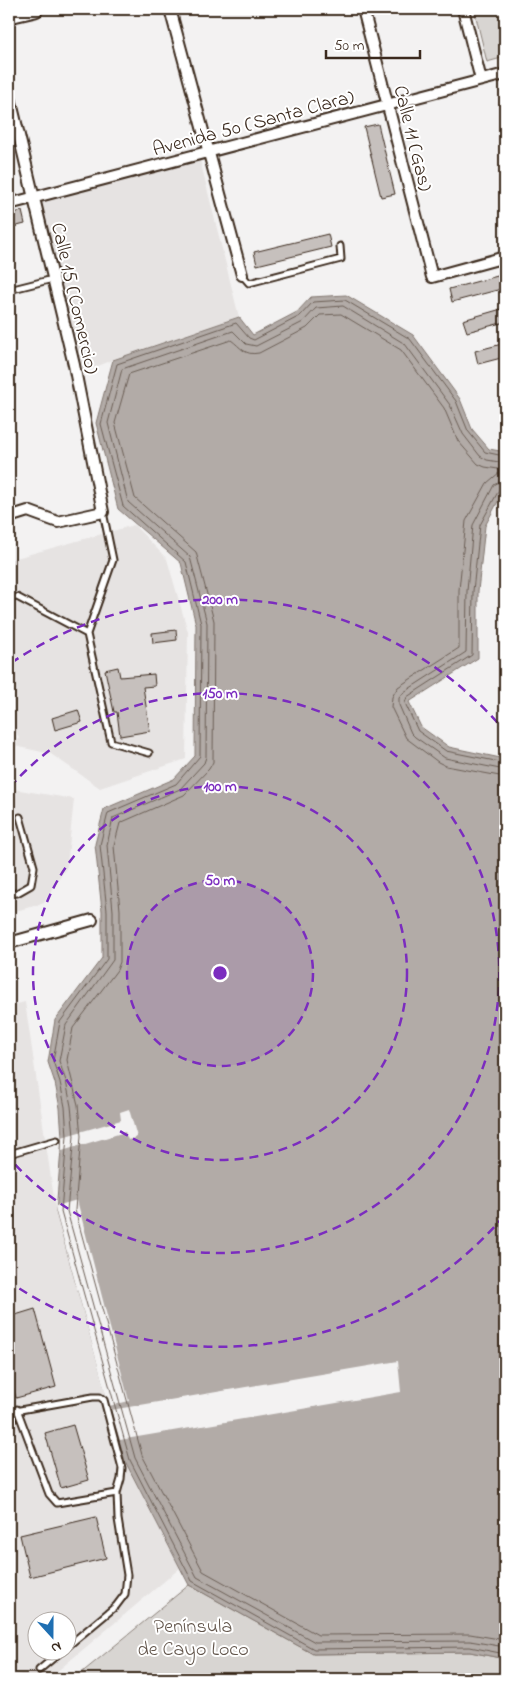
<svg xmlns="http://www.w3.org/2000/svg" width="514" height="1688" font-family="'Indie Flower',sans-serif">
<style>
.built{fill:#e6e3e2;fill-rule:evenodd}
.green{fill:#d8d5d2;stroke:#8a8078}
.water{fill:#b2aba7;stroke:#827770}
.pier{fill:#f3f2f2}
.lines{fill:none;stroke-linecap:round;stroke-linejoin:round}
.shore{stroke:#6b5e55;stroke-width:1}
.building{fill:#c6c0bd;stroke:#3b2a1e}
.lane-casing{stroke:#3b2a1e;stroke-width:9}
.street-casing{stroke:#3b2a1e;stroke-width:14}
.secondary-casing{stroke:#3b2a1e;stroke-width:19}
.lane{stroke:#fff;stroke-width:5}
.street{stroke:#fff;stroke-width:10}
.secondary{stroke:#fff;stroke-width:15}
.ring{fill:none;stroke:#7b2cbf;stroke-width:2.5;stroke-dasharray:9 6}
.labels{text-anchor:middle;stroke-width:4;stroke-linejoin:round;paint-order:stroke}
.street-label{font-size:20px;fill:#3b2a1e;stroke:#fff}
.park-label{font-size:20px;fill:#62554b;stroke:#fff}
.centre{fill:#7b2cbf;stroke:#fff;stroke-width:2.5}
.ring-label{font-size:15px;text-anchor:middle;font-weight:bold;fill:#7b2cbf;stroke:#fff;stroke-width:4;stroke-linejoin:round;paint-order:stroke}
</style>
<rect width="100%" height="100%" fill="#f3f2f2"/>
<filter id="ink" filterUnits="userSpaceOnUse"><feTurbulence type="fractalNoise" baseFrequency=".02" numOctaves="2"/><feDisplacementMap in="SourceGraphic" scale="10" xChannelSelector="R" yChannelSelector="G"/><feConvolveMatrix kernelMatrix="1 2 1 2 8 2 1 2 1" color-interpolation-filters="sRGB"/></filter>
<g filter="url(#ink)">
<path class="built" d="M200,160L239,317L113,360L83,372L39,200Z
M134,525L167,559L188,632L186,759L100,788L51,754L15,746L19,738L9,719V560Z
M13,789L74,799L67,866L44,903L9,913V791Z
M25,1002L56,1212L109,1406L125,1461L180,1568L48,1679H24L9,1665V1006ZM38,1620H68V1650H38Z"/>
<path class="green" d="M474,9H505V57L487,62Z
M189,1585L313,1654L470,1652L505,1659V1679H74Z"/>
<path class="water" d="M346,295L413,335L460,399L472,429L489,449L500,451L505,449V488L485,526L478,591V658L409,702L421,727L449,747L505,759V1659L470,1652L313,1654L189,1585L125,1461L56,1212L62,1137L60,1108L55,1083L48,1062L55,1020L102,958V911L95,844L104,809L174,779L195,756L196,625L181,563L118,509L96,423L113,360L239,317L253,335L297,312L311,297Z"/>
<path class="pier" d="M129,1109L137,1137L128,1140L125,1132L62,1151V1137L121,1120L120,1112Z
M77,1200L129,1401L109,1406L56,1212V1206Z
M398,1361L401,1392L120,1440L111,1410Z"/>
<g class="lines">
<path class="shore" d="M505,454L499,455L485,452L468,431L456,401L410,339L345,300L313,302L300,316L254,340L249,338L236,323L117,364L101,424L123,506L186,562L201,624L200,756L176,784L108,813L100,845L107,911V959L60,1022L53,1061L60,1082L65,1107L67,1136L61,1212L130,1460L192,1581L314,1649L470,1647L505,1654
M505,461L499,462L487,460L480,456L463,434L450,405L405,344L343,306L316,308L303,322L256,346L246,344L233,331L122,369L108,423L128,502L190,557L207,623L206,757L204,763L180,789L113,818L107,845L113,911V960L66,1025L59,1061L66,1081L71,1106L74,1136L67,1211L135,1458L197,1577L315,1642L470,1641L505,1647
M505,481L499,482L494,485L473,525L467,591L466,652L404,692L399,698V705L411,733L415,737L445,758L505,770
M505,487L499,490L480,525L473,591L472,655L407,697L405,703L418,731L446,751L505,763
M505,777L446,766L438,762L406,738L391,707L392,697L398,687L459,648V590L466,521L487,483L500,472L498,469L485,467L478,464L458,441L444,408L401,350L341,314L320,315L307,328L259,353C244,356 241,347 231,340L129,374L115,423L135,498L196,552L214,621L213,762L209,769L184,795L120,823L114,846L120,910V962L117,970L73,1028L67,1060L78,1105L81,1136L75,1210L142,1455L203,1571L318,1635L470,1634L505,1640"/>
</g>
<path class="building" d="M378,124L395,194L381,197L364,127Z
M22,211L25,224L9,228V214Z
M328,234L331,247L257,265L254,252Z
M505,274V288L452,302L449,289Z
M505,308V322L467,332L463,320Z
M502,344L505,357L478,364L475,351Z
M176,630L177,640L153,643L152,633Z
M118,667L120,677L154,674L155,686L143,687L150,731L120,736L117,712H114L105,670Z
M78,710L82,722L55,730L52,718Z
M35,1309L56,1387L16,1398L9,1373V1317Z
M73,1425L89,1480L61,1488L45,1433Z
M96,1517L106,1558L30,1577L20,1535Z"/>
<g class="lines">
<g class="lane-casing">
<path id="lane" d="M242,275L249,283L341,259L340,246
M9,290L53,279
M103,512L113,560L87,634L111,742L149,753
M17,597L87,634
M9,894L17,893L31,885L34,867L20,817
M9,1154L57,1140
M17,1409L49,1494L57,1503L117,1493L118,1519L127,1575L125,1594L116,1606L68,1646
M9,1412L93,1397H100L104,1400L122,1468L121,1479L117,1493
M39,1670L63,1650"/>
</g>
<g class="street-casing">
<path id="street" d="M170,9L242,275
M363,9L432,277L505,257
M463,9L481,80
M9,94L74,365L103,512L58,522L28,511L9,517
M9,204L505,74
M9,943L92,920"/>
</g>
<g class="secondary-casing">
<path id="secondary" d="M9,15L35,9"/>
</g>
<use href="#lane" class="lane"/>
<use href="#street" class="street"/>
<use href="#secondary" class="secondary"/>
</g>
</g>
<circle cx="220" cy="973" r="93" fill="#7b2cbf" fill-opacity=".12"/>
<g class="ring">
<circle cx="220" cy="973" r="93"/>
<circle cx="220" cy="973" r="187"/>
<path d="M10 787A280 280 0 1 1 10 1159"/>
<path d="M504 1216A374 374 0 0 1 11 1283M11 663A374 374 0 0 1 504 730"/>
</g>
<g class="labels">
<g class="street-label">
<text transform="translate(253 122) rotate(-15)" y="7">Avenida 50 (Santa Clara)</text>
<text transform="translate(414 138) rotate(76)" y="7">Calle 11 (Gas)</text>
<text transform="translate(76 298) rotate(77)" y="7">Calle 15 (Comercio)</text>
</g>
<g class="park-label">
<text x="193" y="1632">Península<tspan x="193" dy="23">de Cayo Loco</tspan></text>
</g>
</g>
<circle cx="220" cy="973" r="8" class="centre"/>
<g class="ring-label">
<text x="220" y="604">200 m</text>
<text x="220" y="698">150 m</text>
<text x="220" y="791">100 m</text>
<text x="220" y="885">50 m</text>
</g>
<rect width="514" height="1688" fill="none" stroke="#fff" stroke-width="30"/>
<rect x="15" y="15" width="484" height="1658" fill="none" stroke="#3b2a1e" stroke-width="2" filter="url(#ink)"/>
<g transform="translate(52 1636) rotate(159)"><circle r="24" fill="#ffffff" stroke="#b1aaa5"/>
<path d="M0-4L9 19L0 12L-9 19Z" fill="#1f6fb2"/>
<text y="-8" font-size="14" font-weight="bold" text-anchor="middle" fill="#3b2a1e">N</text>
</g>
<path d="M326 50v8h94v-8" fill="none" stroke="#3b2a1e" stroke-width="2.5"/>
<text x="334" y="50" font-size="15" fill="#3b2a1e" stroke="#ffffff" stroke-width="4" paint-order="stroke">50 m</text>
</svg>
